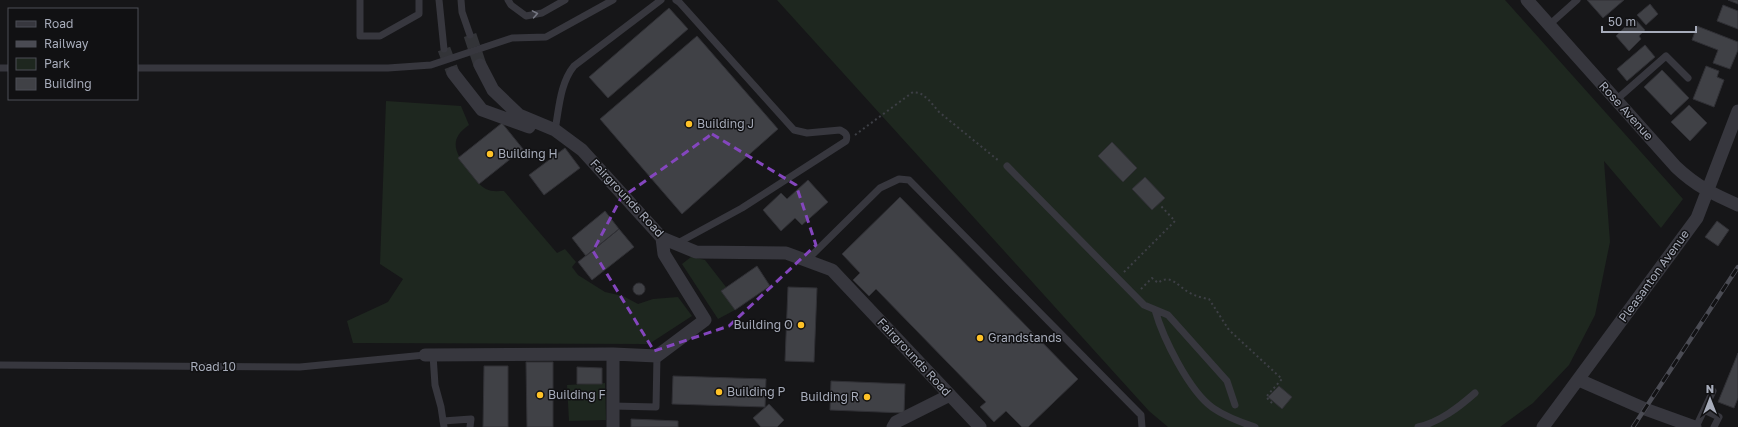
<svg xmlns="http://www.w3.org/2000/svg" width="1738" height="427" font-family="'Golos Text',sans-serif">
<style>
.green{fill:#1e271f}
.building{fill:#404146;stroke:#303035}
.lines{fill:none;stroke-linecap:round;stroke-linejoin:round}
.street-tunnel{stroke:#333438;stroke-width:13;stroke-dasharray:13 6;stroke-linecap:butt}
.path{stroke:#3d3f45;stroke-width:2;stroke-dasharray:2 3;stroke-linecap:butt}
.lane{stroke:#37373e;stroke-width:7}
.street{stroke:#37373e;stroke-width:13}
.rail-casing{stroke:#4a4b53;stroke-width:4.5}
.rail{stroke:#111113;stroke-width:3;stroke-dasharray:9;stroke-linecap:butt}
.oneway{stroke:#757782}
.marked{fill:none;stroke:#8446be;stroke-width:3;stroke-dasharray:8 5;stroke-linejoin:round}
.poi-dot{fill:#ffc227;stroke:#111113;stroke-width:1.5}
.labels{text-anchor:middle;stroke-width:3;stroke-linejoin:round;paint-order:stroke}
.street-label{font-size:12px;fill:#a7acba;stroke:#111113}
.poi-label{font-size:12px;fill:#a7acba;stroke:#111113;text-anchor:start}
</style>
<rect width="100%" height="100%" fill="#161618"/>
<path class="green" d="M777,0H1505L1683,199L1661,228L1604,161L1610,242L1595,315L1569,365L1533,403L1500,427H1168L1149,411Z
M386,101L461,106L469,125C447,140 456,154 469,171C474,177 478,185 486,189C491,192 498,191 504,191L557,253L565,249L576,262L572,267L578,275L605,292L623,296L638,304L653,299L678,297L692,316L649,344L353,343L347,321L388,302L403,279L380,264Z
M691,257L705,260L726,287L722,291L735,310L718,319L682,264Z
M605,383L606,420L569,421L567,385Z"/>
<path class="building" d="M1587,0H1624L1603,18Z
M1728,0H1738V4Z
M1650,4L1658,14L1646,25L1637,15Z
M1723,5L1738,11V29L1717,21Z
M669,8L688,29L608,98L589,77Z
M1634,18L1645,30L1639,36L1641,39L1629,51L1616,36Z
M1697,26L1738,42V50L1730,69L1713,63L1718,50L1692,40Z
M697,36L778,129L682,214L600,119Z
M1645,45L1655,57L1627,81L1617,69Z
M1706,66L1719,71L1717,77L1724,80L1714,107L1693,99Z
M1662,70L1689,98L1671,115L1644,87Z
M1689,105L1707,123L1690,141L1671,122Z
M502,123L523,149L479,184L458,158Z
M1112,142L1137,168L1123,182L1098,156Z
M565,148L580,168L544,195L529,175Z
M1145,177L1165,198L1152,210L1132,189Z
M808,180L828,202L802,225L795,218L781,231L763,210L781,193L787,199Z
M900,197L1078,379L1028,427H1022L1006,411L994,422L980,407L986,402L876,289L869,296L853,280L860,273L842,254Z
M605,211L619,229L586,256L572,238Z
M1717,221L1729,230L1718,246L1705,237Z
M619,229L634,247L592,280L578,262Z
M757,266L770,286L735,310L721,291Z
M633 289a6 6 0 1 1 12 0a6 6 0 1 1-12 0Z
M788,287L817,288L814,362L785,361Z
M1738,353V398L1734,408L1718,402Z
M526,362H553V427H527Z
M484,366H508V427H483Z
M577,367L602,368V384H577Z
M673,376L766,379L765,407L672,404Z
M831,381L905,384L904,413L830,410Z
M1279,386L1292,397L1282,409L1268,397Z
M769,404L784,420L777,427H761L753,418Z
M631,419L678,421V427H631Z"/>
<g class="lines">
<path class="street-tunnel" d="M470,35L480,65
M444,49L453,73"/>
<path class="path" d="M855,135L913,92L920,93L928,99L939,112L999,161
M1124,272L1175,221L1160,205
M1141,289L1152,278L1158,283C1170,273 1178,286 1188,292C1195,296 1202,298 1209,299L1229,330L1282,379L1266,397L1274,405"/>
<path class="lane" d="M360,0V36H380L419,14V0
M439,0L444,49
M461,0L462,12L470,35
M508,0L511,5L526,16L542,13L565,0
M676,0L679,2L794,130L807,133L840,130C846,133 848,135 846,141L742,208L676,244
M1549,25L1577,0
M0,68H9
M137,68H388L431,65L512,38L546,37L613,0
M1616,100L1666,56L1688,78
M555,130C559,109 560,83 574,66L661,0
M1007,166L1144,305L1168,315L1227,381L1235,405
M807,260L880,188L899,179L909,180L1141,415L1142,427
M1155,310C1163,338 1189,391 1213,408C1226,417 1240,422 1255,427
M433,355L435,385L441,407L444,427
M0,365L300,367L425,355
M613,406L656,407L657,356
M1704,410L1719,417L1714,427
M443,421L471,419L470,427
M1418,427C1440,422 1459,407 1475,393
M1696,427L1713,391"/>
<path class="street" d="M1527,0L1676,167C1696,186 1713,194 1738,205
M480,65L493,90L519,115L555,130L582,150L662,238L696,252L786,253L832,270L980,427
M453,73L482,110L529,127
M613,354V427
M425,355L613,354L657,356L705,320L664,254L662,238
M1579,380L1645,409L1695,427
M893,427L896,422L950,395
M1543,427L1697,218L1738,111"/>
<g class="rail-casing">
<path id="rail" d="M1633,427L1738,267"/>
</g>
<use href="#rail" class="rail"/>
</g>
<defs><path id="oneway-chevron" d="M-2-3.5L2.5 0L-2 3.5" fill="none" stroke-width="1.6" stroke-linecap="round" stroke-linejoin="round"/></defs>
<use class="oneway" href="#oneway-chevron" transform="translate(535 14) rotate(-10)"/>
<path class="marked" d="M712,134L796,185L816,245L729,326L654,351L593,251L621,198Z"/>
<g class="poi-dot">
<circle cx="689" cy="124" r="4"/>
<circle cx="490" cy="154" r="4"/>
<circle cx="801" cy="325" r="4"/>
<circle cx="980" cy="338" r="4"/>
<circle cx="719" cy="392" r="4"/>
<circle cx="540" cy="395" r="4"/>
<circle cx="867" cy="397" r="4"/>
</g>
<g class="labels">
<g class="street-label">
<text transform="translate(1626 111) rotate(48)" y="4">Rose Avenue</text>
<text transform="translate(627 198) rotate(47)" y="4">Fairgrounds Road</text>
<text transform="translate(1654 276) rotate(-54)" y="4">Pleasanton Avenue</text>
<text transform="translate(914 357) rotate(47)" y="4">Fairgrounds Road</text>
<text x="213" y="371">Road 10</text>
</g>
<g class="poi-label">
<text x="697" y="128">Building J</text>
<text x="498" y="158">Building H</text>
<text x="793" y="329" text-anchor="end">Building O</text>
<text x="988" y="342">Grandstands</text>
<text x="727" y="396">Building P</text>
<text x="548" y="399">Building F</text>
<text x="859" y="401" text-anchor="end">Building R</text>
</g>
</g>
<rect x="8" y="8" width="130" height="92" fill="#111113" stroke="#4d4f56"/>
<rect x="16" y="21" width="20" height="6" fill="#37373e" stroke="#4d4f56"/>
<text x="44" y="28" font-size="12" fill="#a7acba">Road</text>
<rect x="16" y="41" width="20" height="6" fill="#4a4b53" stroke="#4d4f56"/>
<text x="44" y="48" font-size="12" fill="#a7acba">Railway</text>
<rect x="16" y="58" width="20" height="12" fill="#1e271f" stroke="#4d4f56"/>
<text x="44" y="68" font-size="12" fill="#a7acba">Park</text>
<rect x="16" y="78" width="20" height="12" fill="#404146" stroke="#4d4f56"/>
<text x="44" y="88" font-size="12" fill="#a7acba">Building</text>
<g transform="translate(1710 399)" stroke="#111113" stroke-width="3" paint-order="stroke">
<path d="M0-3L7 15L0 10L-7 15Z" fill="#a7acba"/>
<text y="-6" font-size="11" font-weight="bold" text-anchor="middle" fill="#a7acba">N</text>
</g>
<path d="M1602 26v6h94v-6" fill="none" stroke="#a7acba" stroke-width="2"/>
<text x="1608" y="26" font-size="12" fill="#a7acba" stroke="#111113" stroke-width="3" paint-order="stroke">50 m</text>
</svg>
